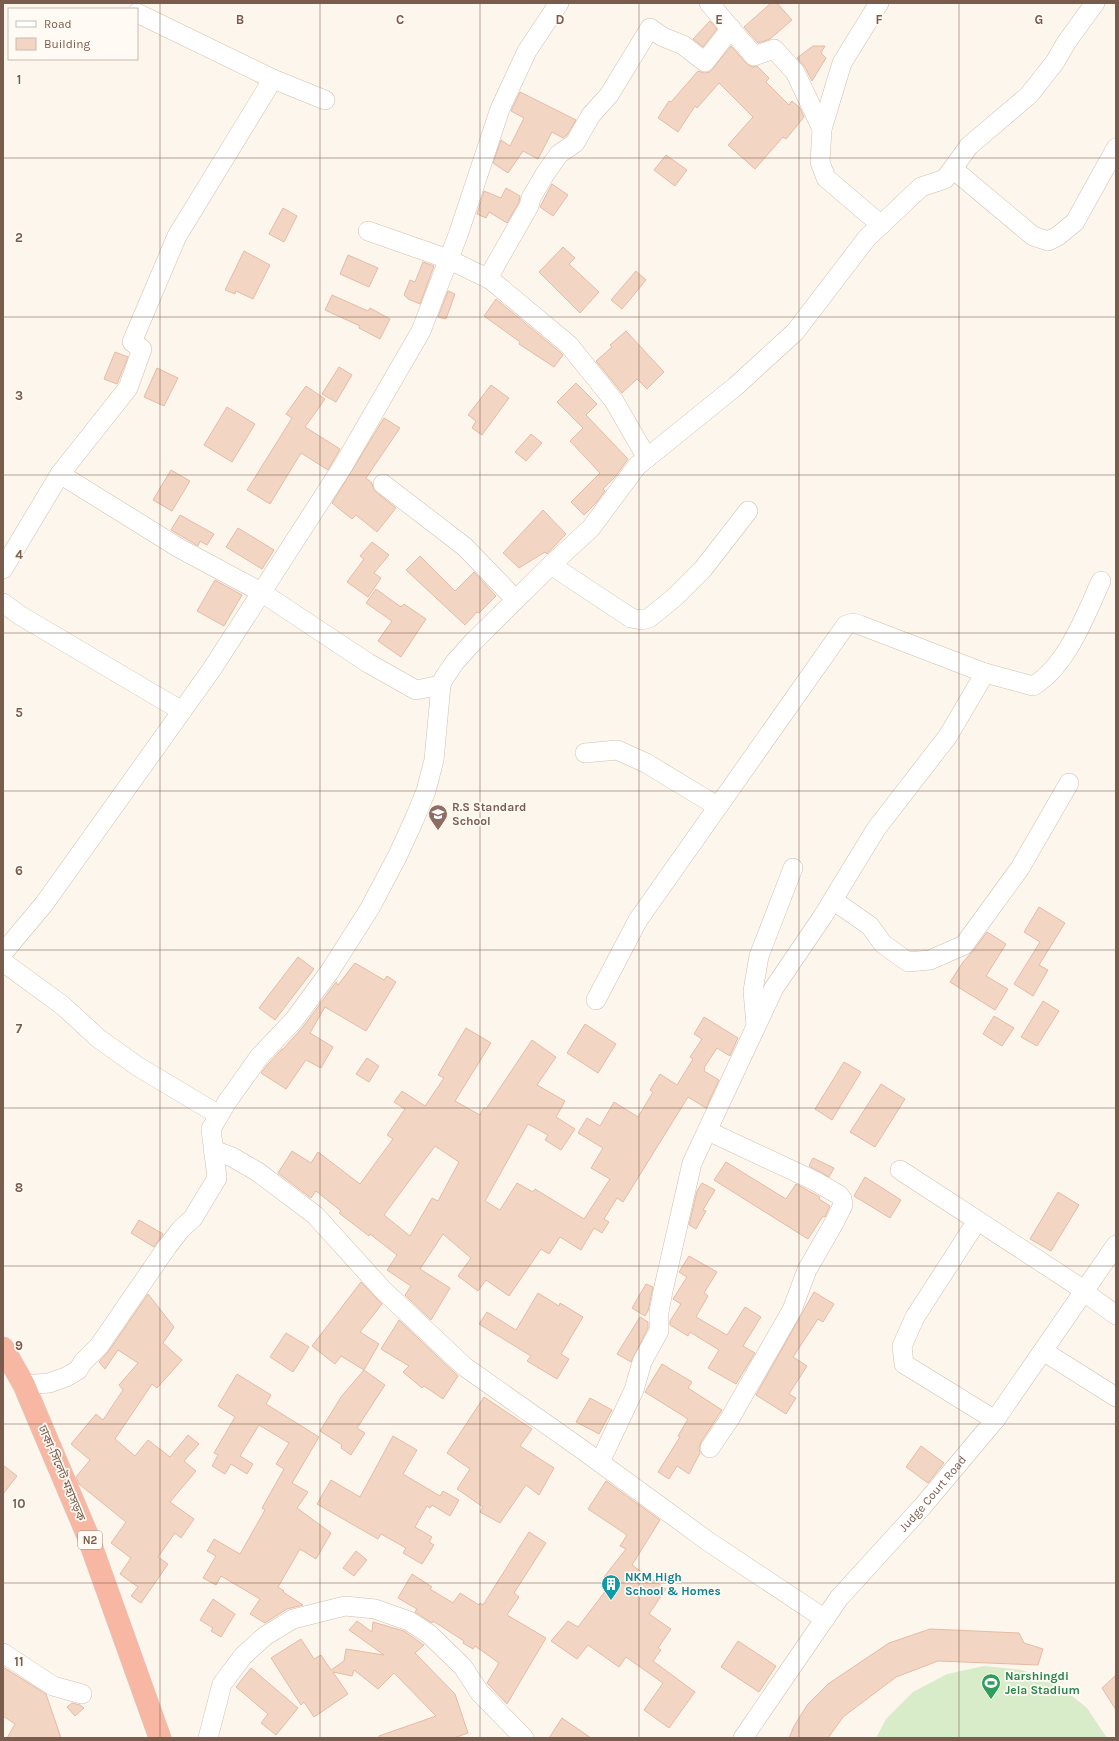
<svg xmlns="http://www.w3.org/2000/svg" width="1119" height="1741" font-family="Karla,'Noto Sans Bengali',sans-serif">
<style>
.grass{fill:#d8ecc9}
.building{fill:#f3d5c3;stroke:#e6bba3;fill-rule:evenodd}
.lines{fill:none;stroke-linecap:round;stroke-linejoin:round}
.minor-casing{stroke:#d1beb0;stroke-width:20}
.highway-casing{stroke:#dad1cd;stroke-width:23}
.minor{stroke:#fff;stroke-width:19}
.highway{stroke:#f7b7a3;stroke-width:22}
.grid{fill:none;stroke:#7a5c4d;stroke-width:1;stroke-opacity:0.55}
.labels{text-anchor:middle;stroke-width:3.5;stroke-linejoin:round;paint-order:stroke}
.shield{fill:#fffaf3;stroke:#a28b7f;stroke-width:1}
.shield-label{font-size:11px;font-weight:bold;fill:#7a5c4d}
.education-label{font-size:12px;font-weight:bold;fill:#785e54;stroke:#fffaf3;text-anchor:start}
.street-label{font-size:12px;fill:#7a5c4d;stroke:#fffaf3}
.culture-label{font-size:12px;font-weight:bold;fill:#0d838f;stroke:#fffaf3;text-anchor:start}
.leisure-label{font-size:12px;font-weight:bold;fill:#27864d;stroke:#fffaf3;text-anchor:start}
.grid-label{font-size:13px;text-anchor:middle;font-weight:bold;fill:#7a5c4d;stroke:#fffaf3;stroke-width:3.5;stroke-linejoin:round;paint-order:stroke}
</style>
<rect width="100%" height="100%" fill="#fdf6ec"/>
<path class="grass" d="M984,1666L1022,1670L1057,1684L1087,1708L1107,1738H876L886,1719L913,1692L947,1674Z"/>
<path class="building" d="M771,3H777L792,20L770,39L758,43L744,27Z
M710,21L717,29L703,47L693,39Z
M731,46L746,63L752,67L757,66L769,78L766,82L789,105L792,101L800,108L804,117L786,139L783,137L755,169L728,145L753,117L719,83L697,108L695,106L678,132L658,118L669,101L671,102L698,71L704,73L710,72Z
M813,46H825L821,53L826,58L812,81L805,67L797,58Z
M520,92L576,120L567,135L563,138L552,132L538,159L523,151L508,173L493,163L501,140L510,146L524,118L511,111Z
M666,155L687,170L675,186L654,170Z
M552,184L568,195L553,216L540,207Z
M506,188L520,196L519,202L507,223L489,212L486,218L477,214L484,191L501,198Z
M283,208L297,216L284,242L269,234Z
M563,247L575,258L569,264L599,292L580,313L539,272Z
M244,251L270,265L253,299L236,291L235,294L225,290Z
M348,255L378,268L369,287L340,274Z
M423,262L434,266L420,304L408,299L404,295L410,280L415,282Z
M636,271L646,280L622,309L611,300Z
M448,291L455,294L446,319L438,317Z
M332,295L368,311L370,308L390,319L380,339L359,328L360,326L325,310Z
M496,299L561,353L563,355L554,367L519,344L520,342L484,316Z
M626,331L664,372L647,389L637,379L622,393L596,361L612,347L610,345Z
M115,352L128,357L117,384L104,379Z
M339,367L352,375L336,402L322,394Z
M157,368L178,378L164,406L144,397Z
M576,383L597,404L586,415L628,459L615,477L603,489L605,491L596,503L584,515L571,502L600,473L570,441L583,428L557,402Z
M491,385L509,398L482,435L472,428L476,421L468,415Z
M306,386L325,399L305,427L340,449L328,470L301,453L270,504L247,490L292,418L286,414Z
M227,407L255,424L232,462L204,445Z
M384,418L400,428L366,478L372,483L373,488L376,492L396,508L377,532L356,515L352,519L332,503Z
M531,434L542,443L526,461L515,452Z
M171,470L190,481L172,511L153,500Z
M543,510L566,534L547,554L545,552L519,568L503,553Z
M180,515L214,534L207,545L200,541L198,546L171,530Z
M238,528L274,550L262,569L226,547Z
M372,542L389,555L374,573L381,578L368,597L347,582L364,559L360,556Z
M420,556L455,591L474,572L496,596L479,613L477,612L465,625L406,570Z
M215,580L242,595L224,626L197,611Z
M376,589L401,607L404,604L426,619L401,657L378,641L392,621L366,603Z
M1039,907L1065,923L1039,965L1048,970L1033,996L1014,984L1040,942L1024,932Z
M987,932L1006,944L986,976L1008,989L995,1010L950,982L963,962L973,951Z
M298,957L314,969L275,1020L259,1008Z
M355,963L384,980L387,976L396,982L366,1031L325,1007L310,1033L333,1047L321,1068L306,1060L286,1089L261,1073L268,1064L282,1049H283L303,1027L336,982L338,985Z
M1043,1001L1059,1011L1037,1046L1021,1037Z
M994,1016L1014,1028L1002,1046L983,1034Z
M704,1017L738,1038L730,1056L717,1048L704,1068L705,1069L704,1071L719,1080L706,1108L688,1097L623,1202L617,1198L604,1219L609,1222L602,1233L594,1228L581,1250L560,1237L549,1254L541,1249L509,1296L486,1280L478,1291L458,1276L471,1258L443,1234L420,1269L450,1288L431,1320L405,1295L411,1286L387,1270L397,1255L370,1234L369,1236L339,1213L341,1211L316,1191L311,1198L278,1173L292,1151L311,1163L318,1152L360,1184L393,1139L387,1135L405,1109L394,1102L402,1091L425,1106L444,1078L438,1075L466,1028L491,1043L455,1101L480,1115L484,1107L486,1109L532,1040L556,1057L537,1085L565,1101L556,1117L575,1129L561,1150L545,1140L548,1135L528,1124L485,1201L500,1210L517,1183L533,1192L535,1189L584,1219L610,1179L591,1168L603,1148L578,1133L587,1118L600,1126L614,1102L638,1117L653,1092L650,1090L660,1074L677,1085L693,1059L690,1057L702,1039L694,1034ZM435,1146L459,1162L438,1201L432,1198L410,1236L384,1215Z
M585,1024L616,1044L598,1073L567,1053Z
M367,1058L379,1066L369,1082L356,1074Z
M844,1062L861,1072L832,1120L815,1109Z
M881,1084L905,1099L875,1147L850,1132Z
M813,1158L834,1168L829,1177L809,1166Z
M726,1162L786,1199L796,1184L820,1197L819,1199L830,1206L825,1217L823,1216L808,1239L714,1180Z
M865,1177L901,1200L890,1218L854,1196Z
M702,1183L715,1190L703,1210L706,1211L696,1229L689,1225L697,1191Z
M1058,1192L1079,1205L1051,1251L1030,1239Z
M139,1220L163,1234L154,1247L131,1233Z
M689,1256L717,1272L704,1293L708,1296L696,1317L727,1335L745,1307L761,1317L743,1346L755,1353L736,1384L708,1368L719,1350L690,1332L688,1336L670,1325V1321L681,1304L673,1299L687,1277L679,1272Z
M361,1282L382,1304L360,1332L379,1344L364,1370L385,1385L357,1428L365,1433L351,1455L341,1448L342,1445L320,1431L341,1397L364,1370L341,1356L335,1364L312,1346Z
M646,1284L653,1287L648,1311L645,1316L632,1308Z
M814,1292L834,1304L823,1322L818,1319L793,1357L807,1366L789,1394L796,1398L786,1414L756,1395Z
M538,1293L559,1306L560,1303L583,1317L561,1354L569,1359L557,1379L527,1361L531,1356L479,1324L487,1312L516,1330Z
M148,1294L174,1327L163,1343L182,1360L157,1388L152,1384L115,1439L135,1456L148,1440L170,1457L188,1435L199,1444L184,1461L196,1471L170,1502L194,1519L181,1538L175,1533L158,1557L168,1564L141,1603L131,1596L138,1587L120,1574L131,1558L111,1543L126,1522L79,1484L76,1477L90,1460L71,1444L96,1414L103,1420L123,1390L119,1385L138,1363L118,1350L105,1369L99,1362L108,1352Z
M640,1317L648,1322V1328L631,1362L617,1354Z
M399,1320L458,1376L443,1399L424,1386L422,1388L403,1372L409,1366L381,1349Z
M286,1333L309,1347L293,1372L270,1357Z
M662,1364L692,1382L688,1388L722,1410L701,1442L699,1448L700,1453L689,1474L677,1466L669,1479L658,1472L680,1437L678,1436L688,1419L645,1392Z
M237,1374L271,1395L266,1404L319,1437L292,1483L308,1492L297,1508L331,1533L316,1559L300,1549L278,1587L284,1591L283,1592L303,1605L287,1609L265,1623L250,1614L260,1599L221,1576L216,1585L203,1578L216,1556L207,1551L214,1539L240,1554L265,1510L262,1508L284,1469L276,1464L289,1443L259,1425L240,1456L253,1464L247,1474L231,1464L225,1474L212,1466L218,1455L214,1453L235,1417L218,1406Z
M484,1397L532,1429L520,1446L554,1468L539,1495L526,1485L500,1523L480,1512L483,1507L457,1489L470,1469L447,1453Z
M590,1398L612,1410L599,1434L576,1422Z
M393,1436L417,1450L403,1474L440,1496L443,1491L459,1500L450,1516L432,1505L430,1508L427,1506L415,1527L432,1537L429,1542L434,1545L422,1564L403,1553L406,1548L381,1534L378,1539L317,1504L331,1480L360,1497Z
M921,1446L944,1463L928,1483L906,1467Z
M3,1465L17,1476L3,1494Z
M606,1481L660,1520L632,1565L666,1589L649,1614L671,1629L658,1648L661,1650L653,1661L695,1692L669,1728L644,1710L663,1683L626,1657L619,1667L588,1645L577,1659L551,1641L568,1621L578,1627L613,1581L604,1577L626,1549L620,1546L627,1535L588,1509Z
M529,1532L546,1543L514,1593L519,1597L507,1615L546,1638L507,1704L487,1683L499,1663L475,1646L473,1649L463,1643L464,1641L433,1621L432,1623L415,1612L417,1609L398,1598L412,1574L432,1587L430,1589L453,1603L460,1593L479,1605L480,1603L483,1605Z
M356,1551L367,1560L354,1576L343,1568Z
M213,1599L235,1614L221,1637L211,1631L213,1628L200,1620Z
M357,1621L372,1632L373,1622L404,1631L424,1645L415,1653L455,1694L468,1733L454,1738H379V1736L436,1716L394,1673L378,1689L354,1670L352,1676L333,1672L348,1694L314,1717L304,1702L301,1705L271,1658L301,1639L314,1659L321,1655L331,1670L344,1661L346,1649L384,1655L349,1630Z
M930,1629L1019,1633L1024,1643L1043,1649L1038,1665L938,1661L896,1677L843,1717L828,1738H789L794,1726L808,1704L828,1684L889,1643Z
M738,1641L776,1666L759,1692L721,1667Z
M3,1667L46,1694L61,1738H7L15,1724L3,1716Z
M251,1668L298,1708L276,1735L261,1723L268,1714L236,1687Z
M1116,1675V1710L1102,1688Z
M72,1703L80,1705L84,1708L75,1716L67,1707Z
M562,1718L591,1738H549Z"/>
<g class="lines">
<g class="minor-casing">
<g id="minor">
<path d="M709,3L754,56L774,49L795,72L822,129"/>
<path d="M879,3L842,63L822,129L820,162L826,178L881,225"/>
<path d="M273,79L325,100"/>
<path d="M953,169L1033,236L1048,241L1058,236L1075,222L1116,148"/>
<path d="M368,231L448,259L491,280L569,345L614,401L647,458"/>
<path d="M488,278L529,206L531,198L545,174L559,154L575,143L591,115L609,95L650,28L663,37L683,45L705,62L731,28"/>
<path d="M60,474L179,548L261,592L368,663L416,690L441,685"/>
<path d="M383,484L465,547L515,599"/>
<path d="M551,565L631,618L642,620L649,618L675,597L703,569L748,511"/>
<path d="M3,569L60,474L128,388L142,349L132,342L177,236L273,79L137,13"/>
<path d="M3,603L21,616L182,711"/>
<path d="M585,753L617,750L646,763L717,806"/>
<path d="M833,900L870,926L883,944L908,962L930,960L964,945L1020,868L1069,783"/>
<path d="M3,953L44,904L212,669L343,466L421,331L458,235L500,109L527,51L559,3"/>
<path d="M3,962L62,1005L98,1038L137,1066L219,1115"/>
<path d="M596,1000L638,920L846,625L853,623L860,625L985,673L1033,686C1067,666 1085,616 1101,581"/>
<path d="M756,1025L753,991L759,956L793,868"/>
<path d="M708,1131L815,1181L839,1195L842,1199L843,1205L834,1223L807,1270L792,1310L729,1420L710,1448"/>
<path d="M213,1150L232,1157L258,1172L315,1215L383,1290L465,1367L580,1448L709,1542L825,1619"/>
<path d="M900,1170L1084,1290V1292L1116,1315"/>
<path d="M977,1221L915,1317L902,1346L904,1364L995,1420"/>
<path d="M1043,1351L1116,1397"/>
<path d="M24,1385L49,1383L66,1377L78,1370L83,1362L99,1346L167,1247L181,1229L193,1218L217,1178L211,1129L227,1102L259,1057L294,1020L330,971L370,908L397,857L414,820L426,791L434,760L441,685L444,678L455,662L473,642L551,565L591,528L637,466L736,386L795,332L867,238L921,187L945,179L969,146L1029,95L1055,62L1066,43L1095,3"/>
<path d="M600,1462L634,1390L642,1362L659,1331V1312L663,1291L692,1163L774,988L823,916L876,829L948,736L985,673"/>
<path d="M3,1653L53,1686L82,1694"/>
<path d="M208,1738L222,1684L243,1656L265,1636L293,1619L345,1606L375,1609L409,1621L429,1634L463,1667L480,1693L524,1738"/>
<path id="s1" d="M743,1738L839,1598L922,1507L995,1420L1116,1245"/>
</g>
</g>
<g class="highway-casing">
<path id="highway" d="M3,1348L24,1385L87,1534L160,1738"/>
</g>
<use href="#minor" class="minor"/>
<use href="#highway" class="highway"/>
</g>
<path class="grid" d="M160,3V1738M320,3V1738M480,3V1738M639,3V1738M799,3V1738M959,3V1738M3,158H1116M3,317H1116M3,475H1116M3,633H1116M3,791H1116M3,950H1116M3,1108H1116M3,1266H1116M3,1424H1116M3,1583H1116"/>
<defs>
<g id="school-pin" transform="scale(1)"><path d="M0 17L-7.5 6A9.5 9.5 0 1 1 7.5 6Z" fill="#8d6e63" stroke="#fffaf3"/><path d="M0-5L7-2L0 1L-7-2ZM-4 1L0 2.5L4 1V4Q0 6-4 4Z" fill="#fff"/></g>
<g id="building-pin" transform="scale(1)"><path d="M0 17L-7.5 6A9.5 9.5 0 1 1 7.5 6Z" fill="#0f9aa8" stroke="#fffaf3"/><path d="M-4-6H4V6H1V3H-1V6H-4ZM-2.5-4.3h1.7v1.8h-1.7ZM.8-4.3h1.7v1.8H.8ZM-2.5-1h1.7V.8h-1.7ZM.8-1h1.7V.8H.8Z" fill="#fff"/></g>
<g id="stadium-pin" transform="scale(1)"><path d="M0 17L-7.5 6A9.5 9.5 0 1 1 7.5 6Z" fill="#2e9e5b" stroke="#fffaf3"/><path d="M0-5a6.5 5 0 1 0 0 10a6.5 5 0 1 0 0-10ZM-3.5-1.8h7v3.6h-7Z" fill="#fff"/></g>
</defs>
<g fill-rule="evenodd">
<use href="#school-pin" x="438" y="814"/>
<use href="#building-pin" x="611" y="1584"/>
<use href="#stadium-pin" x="991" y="1683"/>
</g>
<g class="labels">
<rect class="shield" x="78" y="1531" width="24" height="18" rx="3"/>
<g class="shield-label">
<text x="90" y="1544">N2</text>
</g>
<g class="education-label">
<text x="452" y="811">R.S Standard<tspan x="452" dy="14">School</tspan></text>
</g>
<g class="street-label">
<text transform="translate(62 1473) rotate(67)" y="4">ঢাকা-সিলেট মহাসড়ক</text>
<text dy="4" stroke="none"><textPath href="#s1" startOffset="310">Judge Court Road</textPath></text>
</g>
<g class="culture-label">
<text x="625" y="1581">NKM High<tspan x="625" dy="14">School &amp; Homes</tspan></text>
</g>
<g class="leisure-label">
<text x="1005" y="1680">Narshingdi<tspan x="1005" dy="14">Jela Stadium</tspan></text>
</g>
</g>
<g class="grid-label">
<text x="240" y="24">B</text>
<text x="400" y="24">C</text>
<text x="560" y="24">D</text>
<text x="719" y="24">E</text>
<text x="879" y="24">F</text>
<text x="1039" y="24">G</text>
<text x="19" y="84">1</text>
<text x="19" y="242">2</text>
<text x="19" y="400">3</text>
<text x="19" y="559">4</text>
<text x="19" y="717">5</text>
<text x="19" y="875">6</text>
<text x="19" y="1033">7</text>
<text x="19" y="1192">8</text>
<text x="19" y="1350">9</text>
<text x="19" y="1508">10</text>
<text x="19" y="1666">11</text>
</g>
<rect width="1119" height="1741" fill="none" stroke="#7a5c4d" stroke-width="8"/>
<rect x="8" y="8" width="130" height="52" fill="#fffaf3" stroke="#cabbb1"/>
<rect x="16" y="21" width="20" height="6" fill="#ffffff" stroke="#cabbb1"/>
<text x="44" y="28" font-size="12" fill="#7a5c4d">Road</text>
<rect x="16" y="38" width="20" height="12" fill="#f3d5c3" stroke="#cabbb1"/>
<text x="44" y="48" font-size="12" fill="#7a5c4d">Building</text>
</svg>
